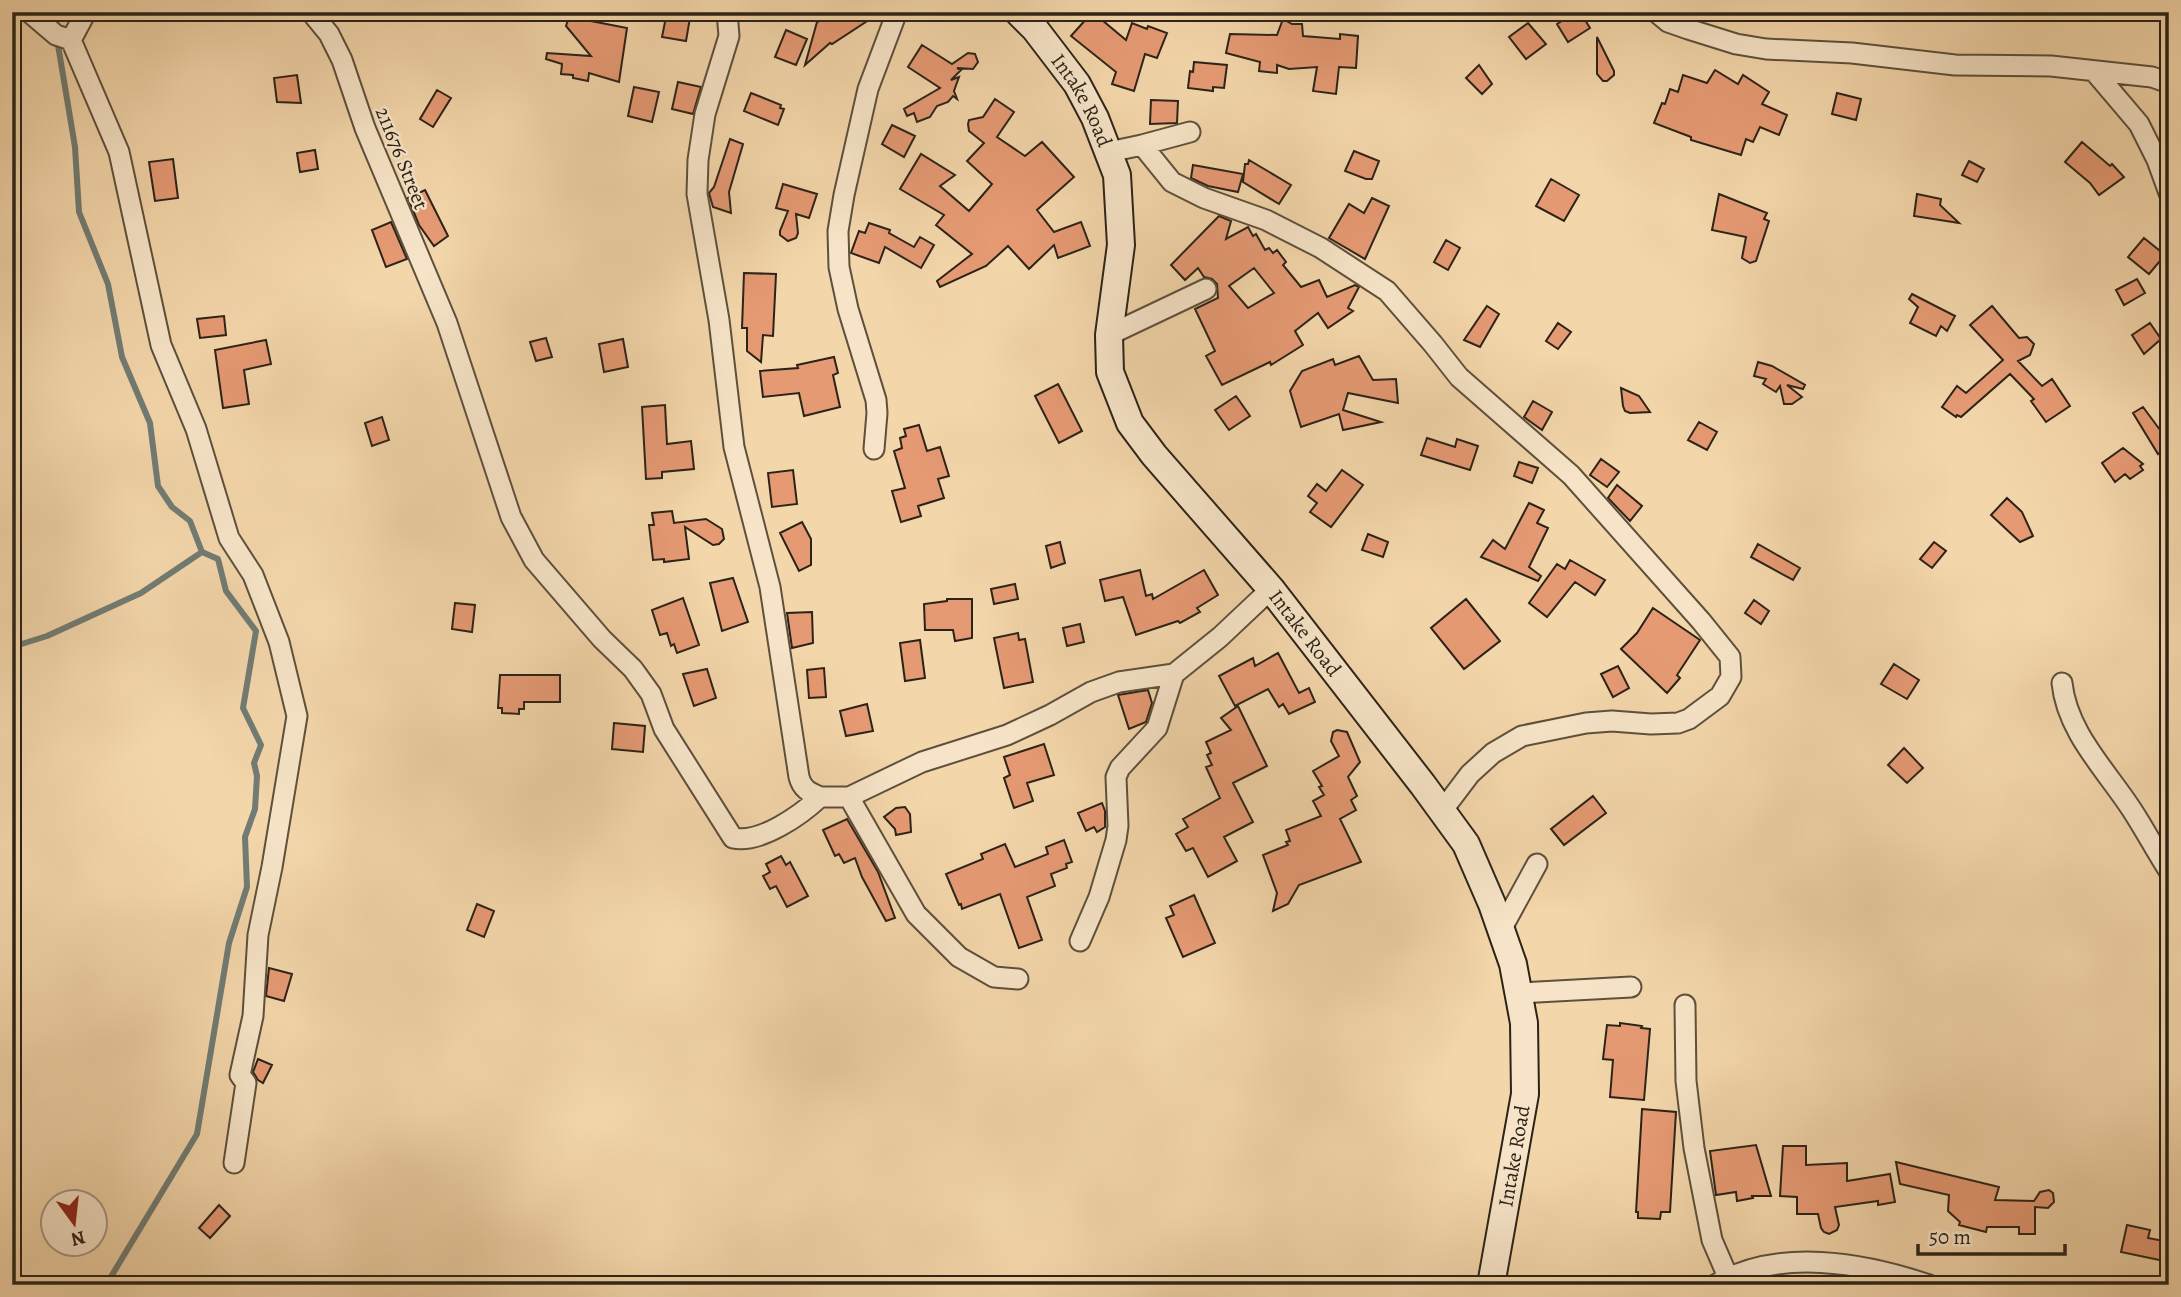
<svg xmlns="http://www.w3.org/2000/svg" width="2181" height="1297" font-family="Alegreya,serif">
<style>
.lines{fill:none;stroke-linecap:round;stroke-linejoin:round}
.stream{stroke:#717c74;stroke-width:6}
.building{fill:#e69a74;stroke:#2b2318;stroke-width:2;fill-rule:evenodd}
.street-casing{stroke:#5d503c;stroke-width:23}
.secondary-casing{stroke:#2b2318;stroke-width:30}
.street{stroke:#f7e4c8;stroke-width:19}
.secondary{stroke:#f7e4c8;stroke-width:26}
.labels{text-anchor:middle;stroke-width:5;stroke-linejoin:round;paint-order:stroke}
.street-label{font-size:21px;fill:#2b2318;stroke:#f7e4c8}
</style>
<rect width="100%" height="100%" fill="#f3d6aa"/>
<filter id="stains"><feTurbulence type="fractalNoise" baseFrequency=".00286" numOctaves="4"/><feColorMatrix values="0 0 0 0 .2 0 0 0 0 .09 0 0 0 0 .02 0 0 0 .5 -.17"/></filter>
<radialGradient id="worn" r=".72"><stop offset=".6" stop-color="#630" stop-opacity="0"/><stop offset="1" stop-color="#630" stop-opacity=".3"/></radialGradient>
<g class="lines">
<path class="stream" d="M51,12L57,25
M58,45L75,147L79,212L108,284L122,357L150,423L158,486L172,507L190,521L202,552L218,559L226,591L256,631L243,708L261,745L254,763L257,776L255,809L245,837L247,887L229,943L197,1134L106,1285
M12,647L47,636L141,593L202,552"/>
</g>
<path class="building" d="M667,12H691L686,41L662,37Z
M842,12H881L832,44L830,43L805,65L817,22Z
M1577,12H1580L1590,28L1568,42L1557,24Z
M576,14L584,17L586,20L627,28L619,82L589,73L588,81L573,78V75L561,74L562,64L546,59L547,53L591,56L566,26L569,17Z
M1096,15L1126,40L1132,23L1147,29L1148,26L1167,33L1157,58L1145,54L1134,91L1112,84L1116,72L1071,36L1088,17L1094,19Z
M1283,19L1292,24H1302L1303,36L1340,39V34L1358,36L1356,68L1339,67L1336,94L1313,91L1317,67L1289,69L1277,65V73L1259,71L1260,62L1226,53L1230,34L1277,35Z
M1528,23L1546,44L1526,59L1509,37Z
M786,30L807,39L796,65L775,57Z
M1597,37L1614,71V75L1607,81H1603L1597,74Z
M922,45L952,64L968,53L975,54L978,62L973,69L957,68L961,70L951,80L959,77L954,91L957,99L953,96L948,102L937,106L930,117L917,122L914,113L907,116L904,109L940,88L908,67Z
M1194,62L1227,65L1224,88L1213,87V91L1188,88L1190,71L1193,72Z
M1479,65L1492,84L1482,94L1466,78Z
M1715,70L1738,84L1743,75L1769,92L1762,104L1787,115L1779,135L1760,127L1753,142L1746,139L1741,155L1691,140V137L1654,123L1662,103L1665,104L1670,89L1678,92L1683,75L1707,83Z
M297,75L301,103L277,102L274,78Z
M678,82L701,87L693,114L672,109Z
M634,87L659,92L652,122L628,116Z
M437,90L451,98L433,127L420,119Z
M751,93L781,105L780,108L784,109L778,125L744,111Z
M1837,93L1861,99L1856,120L1832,114Z
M995,99L1014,112L997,137L1025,156L1042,142L1074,177L1037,210L1054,232L1081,222L1090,246L1058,258L1054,245L1029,269L1008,246L986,266L940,287L937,281L972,254L936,225L944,215L900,189L921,154L955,175L940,186L969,211L992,184L967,161L984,143L969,131L968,124L969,120L983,117Z
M1151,100L1178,101L1177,123L1150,124Z
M892,125L915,136L904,157L882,144Z
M730,139L743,144L729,192L731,213L713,207L709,193L714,187Z
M2082,142L2110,166L2112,164L2124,177L2099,195L2090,183L2065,162Z
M315,150L318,169L300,172L297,153Z
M1354,151L1379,161L1372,179H1366L1345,171Z
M173,159L178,198L155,201L149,162Z
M1249,160L1291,185L1279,204L1243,182L1245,164H1248Z
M1969,161L1984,169L1977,182L1962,175Z
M1193,165L1243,174L1238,192L1208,186L1191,178Z
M1551,179L1579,195L1564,221L1536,206Z
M783,184L817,194L809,218L796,214L798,233L796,238L788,241L780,235V231L788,211L776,208Z
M425,190L448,236L434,246L419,225L408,198Z
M1719,194L1767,213L1764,219L1769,221L1756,261L1750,263L1742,258L1746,237L1712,230Z
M1917,194L1941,199L1940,205L1959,223L1914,216Z
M1372,198L1389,206L1365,259L1329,238L1349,204L1364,213Z
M1219,216L1231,221L1226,239L1248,227L1253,236L1256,234L1265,250L1269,248L1273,253L1277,250L1286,262L1283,265L1301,287L1319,280L1327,297L1355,285L1359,287L1348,308L1353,311L1328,328L1318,313L1295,331L1303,345L1271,365L1270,362L1222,385L1206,356L1215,351L1195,309L1218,298L1217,284L1212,279L1204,277L1198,268L1185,280L1171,265ZM1254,268L1274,293L1248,308L1229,286Z
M391,222L407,259L386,267L372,230Z
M869,223L890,230L889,233L914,247L920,237L934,245L921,268L885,247L879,263L851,253L859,231L865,233Z
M2144,238L2165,255L2149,274L2128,257Z
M1446,240L1460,248L1448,270L1434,262Z
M744,273L776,274L773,336L763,335L761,362L747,351V328H742Z
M2137,279L2145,293L2124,305L2116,290Z
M1912,294L1955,316L1947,331L1941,326L1936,336L1910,323L1918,307L1909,299Z
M1487,306L1499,314L1480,347L1464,340Z
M1992,306L2019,338L2027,337L2034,344L2030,355L2018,361L2042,386L2052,379L2070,406L2046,422L2031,401L2034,399L2010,374L1961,417L1957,415L1956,417L1942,407L1957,386L1966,393L2003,360L1970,325Z
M224,316L226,335L200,338L197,319Z
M1558,323L1571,332L1558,349L1546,341Z
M2150,323L2161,339L2144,354L2132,335Z
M546,338L552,357L536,361L530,342Z
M623,339L628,367L604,372L599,344Z
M266,340L271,364L244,370L249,404L223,408L215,350Z
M1359,356L1373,380L1396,379L1398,403L1348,393L1343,410L1381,422L1343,430L1339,414L1301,427L1290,391L1302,371L1333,359L1335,365Z
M834,357L838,373L833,375L840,407L804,416L799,393L763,397L760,371L798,368L797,365Z
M1758,362L1772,366L1805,385L1803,389L1787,385L1802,397L1792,404H1784L1780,386L1776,392L1763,384L1766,379L1754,376Z
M1058,384L1082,431L1059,443L1035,396Z
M1621,388L1639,396L1650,412L1630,413L1625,411L1623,406Z
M1236,396L1250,416L1229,430L1215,410Z
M1533,401L1552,412L1542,430L1524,417Z
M665,405L667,444L691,441L694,469L662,472V478L646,479L642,407Z
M2143,407L2169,442V447L2158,454L2133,413Z
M382,417L389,440L372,446L365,423Z
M1699,422L1717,432L1707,450L1688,440Z
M919,425L927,451L940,447L949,476L938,479L944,498L918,506L921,516L901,522L892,491L905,488L894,451L902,448L900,438L906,436L904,429Z
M1427,438L1455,447L1457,439L1478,446L1470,470L1421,455Z
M2123,448L2143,464L2140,466L2143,470L2130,479L2125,474L2115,482L2102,463Z
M1601,459L1619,472L1607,487L1590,475Z
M1519,462L1538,468L1532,483L1514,476Z
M793,470L797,504L772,507L768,473Z
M1342,470L1363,485L1331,527L1310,512L1317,503L1308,496L1317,484L1326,491Z
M1617,485L1642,506L1630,521L1608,498Z
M2007,498L2022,512L2033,536L2020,542L1991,515Z
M1529,503L1544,510L1537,523L1548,528L1529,567L1541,576L1538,581L1481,557L1493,540L1505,549Z
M672,511L674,523L706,519L722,529L724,539L719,544L713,545L685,527L689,559L664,562V559L653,560L649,525H654L652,513Z
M802,522L811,539V565L799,571L780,533Z
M1368,534L1388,542L1383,557L1362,550Z
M1060,542L1065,563L1051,568L1046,546Z
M1934,542L1946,551L1932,568L1920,559Z
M1758,544L1800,568L1793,580L1751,557Z
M1570,560L1605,580L1595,595L1575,582L1547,617L1529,603L1557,564L1565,569Z
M1140,570L1146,596L1152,594L1153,599L1204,570L1218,595L1197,608L1200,612L1180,623L1178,621L1136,635L1123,597L1105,601L1100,580Z
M733,578L748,622L722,631L710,583Z
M1015,584L1018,599L994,604L991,589Z
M683,598L699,645L677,653L674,644L671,646L667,633L660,635L652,610Z
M947,599H972V638L955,641L953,630H925L924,604L947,601Z
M1466,599L1500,641L1464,669L1431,628Z
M1754,600L1769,611L1761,624L1745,613Z
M455,603L475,605L472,632L452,629Z
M1653,608L1700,640L1677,675L1680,678L1667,693L1621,649L1637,633Z
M812,612L813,643L792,648L787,613Z
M1080,624L1084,642L1067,646L1063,628Z
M1018,633L1019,640L1025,639L1033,682L1004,688L994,638Z
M920,640L925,678L905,681L900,643Z
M1278,653L1299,693L1309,688L1315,702L1289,714L1283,704L1279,707L1268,689L1235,706L1219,676L1253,658L1255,666Z
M1894,664L1919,680L1907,699L1881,684Z
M1618,666L1629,688L1613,697L1601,674Z
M824,668L826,697L809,698L807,670Z
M707,669L716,698L694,706L683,674Z
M500,675H560V702H524V709H519V714L502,713V708H498Z
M1148,690L1152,703L1146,722L1129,729L1118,695Z
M867,704L873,731L846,736L840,711Z
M1238,706L1267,766L1233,783L1253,822L1224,837L1237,861L1208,877L1193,848L1186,851L1176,834L1188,827L1183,819L1220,798L1206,767L1212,765L1207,755L1211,753L1206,742L1231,730L1221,718Z
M614,723L645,726L643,752L612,749Z
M1337,730L1347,732L1360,762L1348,777L1357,796L1351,800L1356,810L1340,819L1361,862L1299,885L1288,904L1273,911L1277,893L1263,855L1288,845L1286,842L1290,841L1286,830L1321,816L1313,801L1324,795L1319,787L1322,786L1313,771L1339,756L1331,741L1333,732Z
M1044,744L1054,775L1027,783L1033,801L1014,808L1004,778L1010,775L1004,757Z
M1904,748L1923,768L1907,783L1888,765Z
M1593,796L1606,813L1564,845L1551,829Z
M1102,803L1105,811V827L1097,832L1094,827L1086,831L1078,813Z
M905,807L910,814L911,832L896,835L895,829L884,817L896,808Z
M847,819L878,872L895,918L886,921L862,877L855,858L844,863L839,854L835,856L823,830Z
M1064,840L1072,862L1066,864L1067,868L1051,874L1055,886L1027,897L1042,940L1019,948L1000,894L962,909L961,904L959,905L946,874L983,859L981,854L1005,844L1015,867L1048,854L1046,847Z
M781,856L786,865L790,862L808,896L787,907L776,886L770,889L763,876L770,872L766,864Z
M1194,895L1215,943L1183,957L1166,918L1174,915L1170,906Z
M477,904L494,911L484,937L467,930Z
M269,968L292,974L284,1001L266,996Z
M1620,1023L1642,1026L1641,1028L1650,1029L1644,1100L1610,1097L1613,1060L1603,1059L1607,1025L1620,1026Z
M258,1059L272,1065L263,1083L258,1080L253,1072Z
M1642,1109L1676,1112L1670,1212H1661L1660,1219L1638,1218V1212H1636Z
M1756,1145L1771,1196H1752L1753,1198L1737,1201L1736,1192L1716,1195L1710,1151Z
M1783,1146H1806V1165L1847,1163V1181L1890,1174L1895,1202L1878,1205V1201L1835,1207L1839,1225L1837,1230L1829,1234L1824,1232L1821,1228L1818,1214H1797V1197L1780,1196Z
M1896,1162L1999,1187L1995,1200L2034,1201L2040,1192L2049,1190L2053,1193L2054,1202L2048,1208L2035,1207V1234H2019V1227H1987L1986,1232L1959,1225L1960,1222L1948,1211L1949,1195L1900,1184Z
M219,1205L230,1216L210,1238L199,1228Z
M2127,1225L2150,1230L2148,1238L2169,1242V1262L2121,1252Z"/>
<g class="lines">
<g class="street-casing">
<path id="street" d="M29,12L56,35L71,40L119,152L161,345L196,429L229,538L253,575L279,642L297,716L272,867L258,935L253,1016L240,1075L246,1083L234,1163
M311,12L329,34L342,60L365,128L447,323L511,517L534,560L602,639L633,669L651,694L664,729L733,838C760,844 801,815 820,797H849L922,762L1007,735L1050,715L1091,692L1119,682L1174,674
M727,12L729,36L705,114L698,160L697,194L719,320L734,447L770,587L799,777C802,789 809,792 820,797
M1656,12L1668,22L1688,29L1736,44L1766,49L1852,53L1955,65L2051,66L2152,77L2169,83
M71,40L86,12
M2094,71L2139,124L2157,160L2169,193
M1142,145L1190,132
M1109,152L1142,145L1172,182L1204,198L1266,220L1321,248L1387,291L1433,344L1459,377L1571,475L1701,621L1730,657L1731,677L1720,696L1689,719L1678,723L1651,724L1612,721L1586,723L1522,736L1493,753L1470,774L1442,811
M1109,335L1206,289
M874,449L877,413L876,400L848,309L839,267L838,231L844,195L868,89L897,12
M2062,683C2067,732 2106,770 2132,810C2145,830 2156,851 2169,871
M849,797L916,914L959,957L994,977L1018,979
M1501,930L1537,864
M1080,941L1099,897L1116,840L1118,826L1116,777L1120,768L1157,728L1174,674L1220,637L1271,589
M1519,993L1631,987
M1685,1005L1686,1081L1694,1148L1712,1240L1728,1277
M1715,1285C1778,1247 1864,1263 1929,1285"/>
</g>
<g class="secondary-casing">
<g id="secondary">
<path id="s1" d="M1018,12L1035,29L1077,84L1095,118L1117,175L1121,245L1109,335L1110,372L1130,423L1154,455L1271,589L1423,785L1466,844L1492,904L1513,964L1524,1023L1525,1094L1491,1285"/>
</g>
</g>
<use href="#street" class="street"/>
<use href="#secondary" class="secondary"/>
</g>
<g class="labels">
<g class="street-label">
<text dy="7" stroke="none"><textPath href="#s1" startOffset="110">Intake Road</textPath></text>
<text transform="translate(402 158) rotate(68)" y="7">211676 Street</text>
<text dy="7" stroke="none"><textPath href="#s1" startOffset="719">Intake Road</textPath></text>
<text transform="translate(1514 1156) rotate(-80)" y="7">Intake Road</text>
</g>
</g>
<rect width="2181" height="1297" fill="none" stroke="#f3d6aa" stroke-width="42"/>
<rect x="14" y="14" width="2153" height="1269" fill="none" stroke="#2b2318" stroke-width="3.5"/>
<rect x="21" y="21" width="2139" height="1255" fill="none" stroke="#2b2318" stroke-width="2"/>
<g transform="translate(74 1223) rotate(165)"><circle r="33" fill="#f7e4c8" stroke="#a59782" stroke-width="2"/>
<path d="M0-5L12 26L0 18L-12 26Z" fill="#8f2418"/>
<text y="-10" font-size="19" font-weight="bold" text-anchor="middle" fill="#2b2318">N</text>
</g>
<path d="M1918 1244v10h147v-10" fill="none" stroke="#2b2318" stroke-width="3.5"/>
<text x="1929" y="1244" font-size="21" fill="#2b2318" stroke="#f7e4c8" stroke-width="5" paint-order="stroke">50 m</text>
<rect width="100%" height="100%" filter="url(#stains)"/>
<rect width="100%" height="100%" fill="url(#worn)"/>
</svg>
